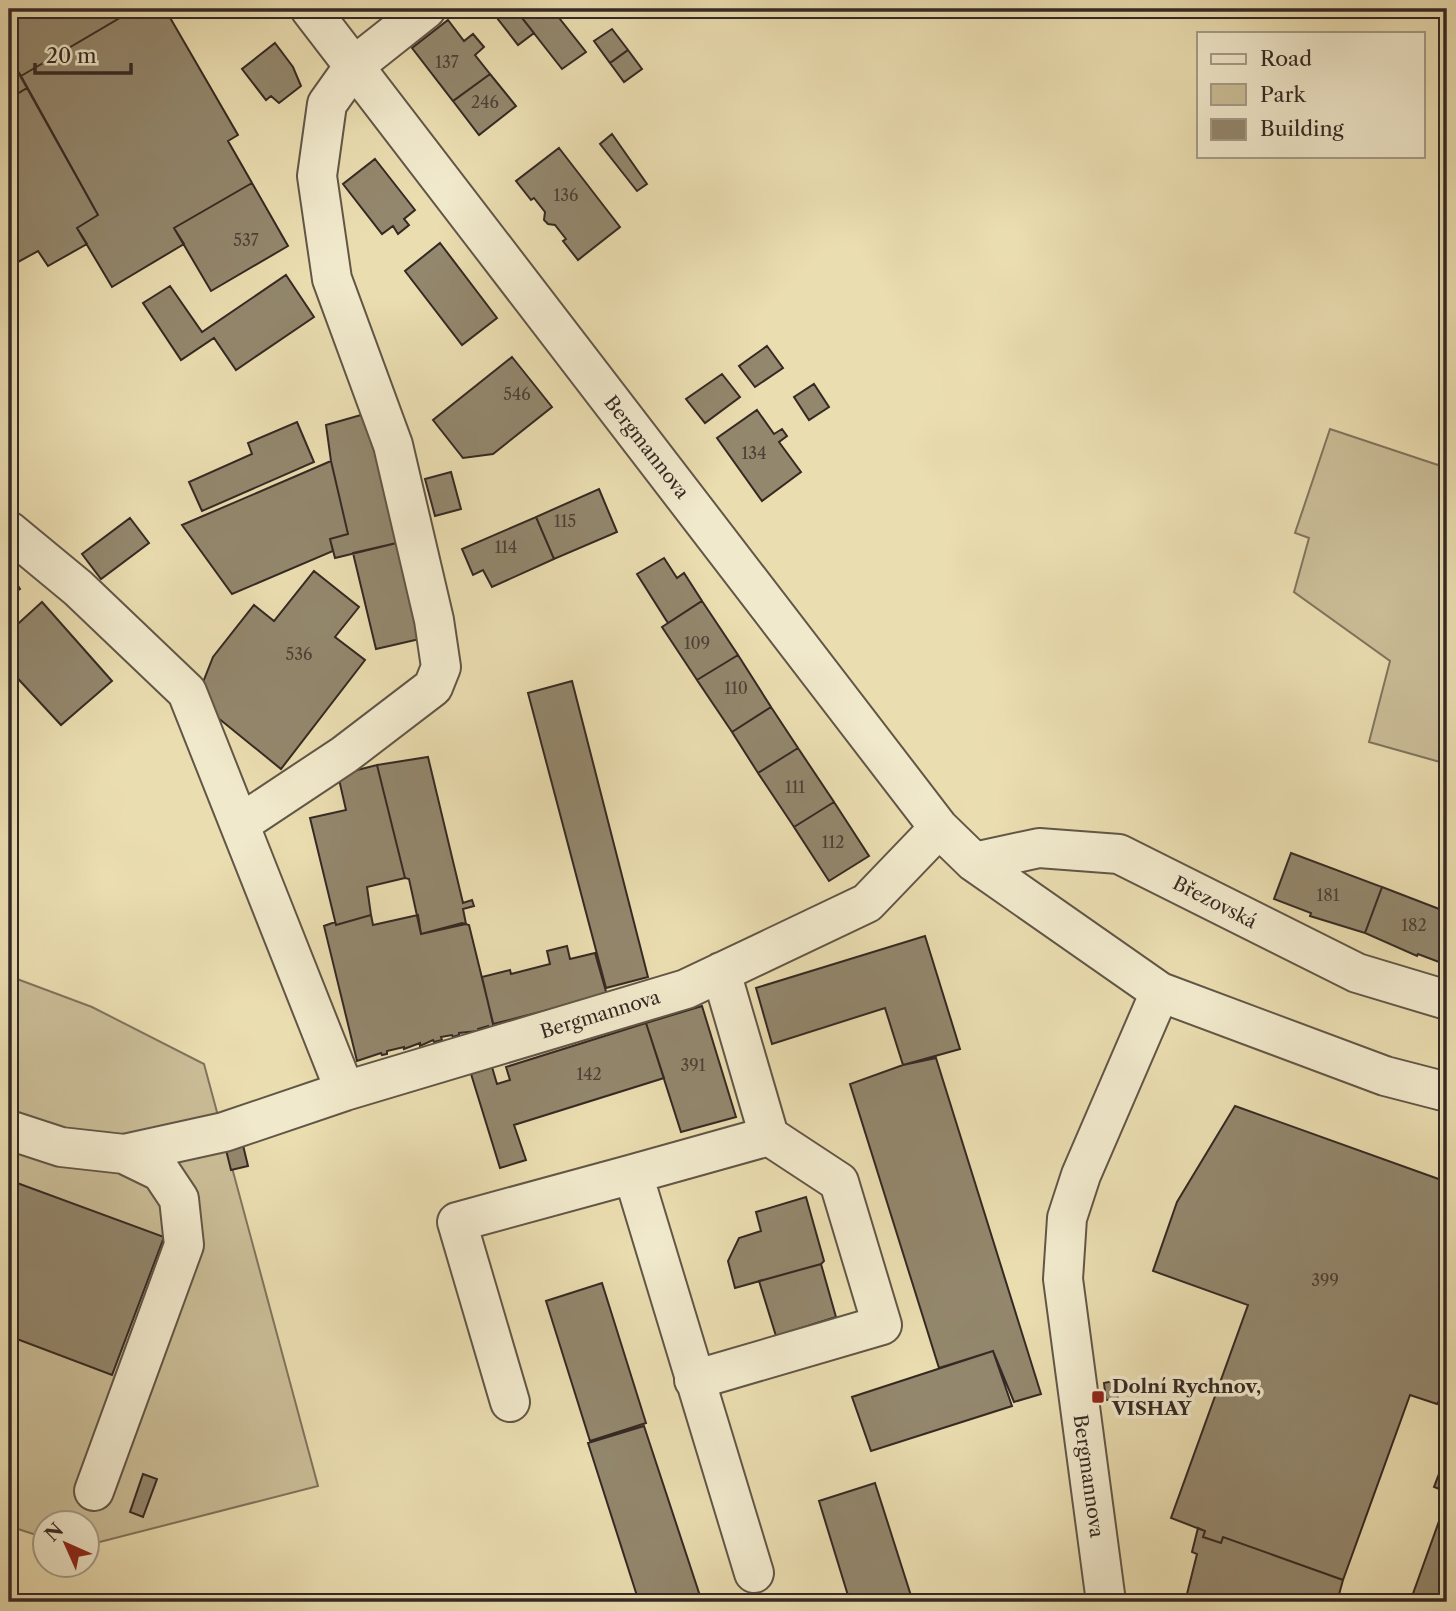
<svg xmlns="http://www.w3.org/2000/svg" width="1456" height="1611" font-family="'Libre Caslon Text',serif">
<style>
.green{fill:#cbbe98;stroke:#80745e;stroke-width:2}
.building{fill:#93876d;stroke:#352924;stroke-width:2}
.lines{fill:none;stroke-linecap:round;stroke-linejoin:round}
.minor-casing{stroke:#625647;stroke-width:42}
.minor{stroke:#f1e9cc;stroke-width:38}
.poi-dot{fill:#8f2418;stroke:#f1e9cc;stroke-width:2.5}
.labels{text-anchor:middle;stroke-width:7;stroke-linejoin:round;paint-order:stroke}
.number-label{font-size:16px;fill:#4c4036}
.street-label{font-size:19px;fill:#352924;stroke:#f1e9cc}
.poi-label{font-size:19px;font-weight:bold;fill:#352924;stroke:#f1e9cc;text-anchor:start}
</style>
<rect width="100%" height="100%" fill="#eaddb0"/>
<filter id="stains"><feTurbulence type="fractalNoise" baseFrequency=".00286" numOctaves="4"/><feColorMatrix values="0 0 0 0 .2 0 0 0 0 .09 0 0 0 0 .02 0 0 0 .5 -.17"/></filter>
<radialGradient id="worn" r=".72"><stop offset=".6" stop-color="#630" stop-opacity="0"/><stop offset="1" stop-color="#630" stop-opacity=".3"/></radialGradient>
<path class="green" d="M1330,429L1438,465L1447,451V764L1369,742L1390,661L1294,592L1309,538L1295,533Z
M9,976L92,1007L204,1064L318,1486L88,1545V1524H46L45,1538L9,1526Z"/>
<path class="building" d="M9,9H135L21,76L9,56Z
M135,9H152L155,13L165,9L238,135L228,141L252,183L174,228L184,244L112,287L77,228L98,215L21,76Z
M490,9H515L534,33L518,45Z
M515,9H552L586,52L562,69Z
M448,20L464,41L473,34L484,47L475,55L490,74L453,101L412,48Z
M612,29L628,50L610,63L594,41Z
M275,43L293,67L301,86L279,103L271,96L266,100L242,69Z
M628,50L642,69L624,82L610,63Z
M9,56L27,88L9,99Z
M490,74L516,106L479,135L453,101Z
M27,88L98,215L77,228L87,244L48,266L38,251L9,267V99Z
M612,134L647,184L637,191L600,144Z
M559,148L620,227L578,260L563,241L566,239L555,225L548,224L544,220L545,212L534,198L531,200L516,181Z
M375,159L415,210L404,219L409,225L398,234L393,226L382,234L343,184Z
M252,183L288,246L211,291L174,228Z
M440,243L497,318L462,345L405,271Z
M286,275L314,317L236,370L214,338L181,360L143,303L170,286L202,332Z
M767,346L783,368L755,387L739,366Z
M512,357L552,407L493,454L463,458L433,420Z
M722,374L740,397L705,423L686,399Z
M814,384L829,407L809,420L794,397Z
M757,410L774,434L782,429L787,436L779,442L801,472L762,501L717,438Z
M368,413L401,542L335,558L330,539L348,534L331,461L326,425Z
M297,422L314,462L202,511L189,482L252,454L248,443Z
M331,461L348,534L330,539L333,551L232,594L182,525Z
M451,472L461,509L435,516L425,479Z
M599,489L617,532L554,559L536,517Z
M536,517L554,559L492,587L483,570L473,575L462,549Z
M130,518L149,543L101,579L82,554Z
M401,542L424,638L376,649L353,553Z
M664,558L677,578L684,573L702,601L668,623L637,574Z
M9,571L20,589L9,596Z
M314,571L359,607L335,637L365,660L281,769L196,700L213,657L254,605L274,621Z
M702,601L738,655L697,680L662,627Z
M42,602L112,681L61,725L9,669V632Z
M738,655L771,707L732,732L697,680Z
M572,681L648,977L606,988L528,693Z
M771,707L798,748L758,773L732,732Z
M798,748L834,802L794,827L758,773Z
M428,757L463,903L472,900L474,906L463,909L466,924L421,934L409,879L405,878L377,765Z
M377,765L405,878L367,887L371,915L336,925L310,818L346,810L338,775Z
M834,802L869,856L829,881L794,827Z
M1291,853L1382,887L1365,933L1310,916L1311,913L1274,899Z
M1382,887L1447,912V965L1418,954L1417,956L1365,933Z
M371,915L373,925L418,915L421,934L462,923L469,925L494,1027L488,1028V1026L478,1029V1031L459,1033V1035L453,1037L452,1035L441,1037L442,1040L434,1042L433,1040L420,1046V1043L404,1049V1047L387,1051V1054L382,1055L381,1053L357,1061L324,926L335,922L336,925Z
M925,936L960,1049L903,1065L885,1008L772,1044L756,988Z
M567,946L570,959L595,953L607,995L493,1024L482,977L510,970L511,974L550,964L547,951Z
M702,1006L736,1117L681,1132L646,1023Z
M646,1023L664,1078L514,1125L526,1160L500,1168L471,1074L492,1067L497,1084L510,1080L506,1067Z
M936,1058L1041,1394L1014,1402L993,1351L939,1368L850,1084L903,1065Z
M1235,1106L1447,1182V1389L1437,1404L1410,1395L1343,1580L1223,1537L1221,1543L1203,1537L1205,1531L1171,1518L1248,1305L1153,1271L1177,1202Z
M242,1141L248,1166L231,1170L225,1146Z
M9,1180L164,1237L112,1375L9,1336Z
M806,1197L824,1261L821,1264L735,1288L728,1261L739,1238L761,1231L756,1212Z
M821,1264L836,1317L776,1336L759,1281Z
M602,1283L646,1423L590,1441L546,1301Z
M993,1351L1012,1406L871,1451L852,1397Z
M1113,1381L1116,1384L1118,1399L1106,1400L1104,1383Z
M644,1426L702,1602H639L588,1443Z
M1447,1453V1492L1434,1487Z
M143,1474L157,1479L143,1517L130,1512Z
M875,1483L913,1602H850L819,1501Z
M1447,1499V1602H1410Z
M1198,1528L1205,1531L1203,1537L1221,1543L1223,1537L1343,1580L1337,1602H1185L1197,1554L1192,1552Z
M1065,1595L1066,1602H1032V1600Z"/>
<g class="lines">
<g class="minor-casing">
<path id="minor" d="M310,9L939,828L974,862L1160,992L1385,1076L1447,1092
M9,531L78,588L187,692L345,1091
M240,824L344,755L433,687L441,667L434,620L393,445L332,279L317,176L327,104L354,66L426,9
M974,862L1039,848L1119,854L1357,973L1447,1000
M9,1130L61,1147L124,1154L224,1132L345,1091L686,989L867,903L939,828
M694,1380L882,1325L839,1182L769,1136L721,972
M510,1402L457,1222L633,1174
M94,1491L184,1245L179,1199L161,1172L124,1154
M754,1573L633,1174L769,1136
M1106,1602L1063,1279L1067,1218L1081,1175L1160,992"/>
</g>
<use href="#minor" class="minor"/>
</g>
<rect class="poi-dot" x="1091" y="1390" width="14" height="14" rx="3.5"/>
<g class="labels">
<g class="number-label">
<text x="447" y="68">137</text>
<text x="485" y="108">246</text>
<text x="566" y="201">136</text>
<text x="246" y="246">537</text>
<text x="517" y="400">546</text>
<text x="754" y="459">134</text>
<text x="565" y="527">115</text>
<text x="506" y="553">114</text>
<text x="697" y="649">109</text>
<text x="299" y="660">536</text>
<text x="736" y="694">110</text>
<text x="795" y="793">111</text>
<text x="833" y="848">112</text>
<text x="1328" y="901">181</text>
<text x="1414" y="931">182</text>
<text x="693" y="1071">391</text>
<text x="589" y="1080">142</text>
<text x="1325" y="1286">399</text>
</g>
<g class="street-label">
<text transform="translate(647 447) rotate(52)" y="7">Bergmannova</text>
<text transform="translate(1215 902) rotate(27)" y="7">Březovská</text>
<text transform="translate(600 1014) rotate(-17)" y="7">Bergmannova</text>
<text transform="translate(1089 1476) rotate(82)" y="7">Bergmannova</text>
</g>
<g class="poi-label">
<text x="1112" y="1393">Dolní Rychnov,<tspan x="1112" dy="22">VISHAY</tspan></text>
</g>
</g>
<rect width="1456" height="1611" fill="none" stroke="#eaddb0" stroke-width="35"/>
<rect x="10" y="10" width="1435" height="1590" fill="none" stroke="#352924" stroke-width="3.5"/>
<rect x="18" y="18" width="1421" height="1576" fill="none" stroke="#352924" stroke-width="2"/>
<rect x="1197" y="32" width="228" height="126" fill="#f1e9cc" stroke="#a69c89" stroke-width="2"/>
<rect x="1211" y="54" width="35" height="10" fill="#f1e9cc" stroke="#a69c89" stroke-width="2"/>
<text x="1260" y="66" font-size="21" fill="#352924">Road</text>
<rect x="1211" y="84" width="35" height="21" fill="#cbbe98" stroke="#a69c89" stroke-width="2"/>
<text x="1260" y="102" font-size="21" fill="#352924">Park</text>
<rect x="1211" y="119" width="35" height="21" fill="#93876d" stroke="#a69c89" stroke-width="2"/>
<text x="1260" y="136" font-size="21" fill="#352924">Building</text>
<g transform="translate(66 1544) rotate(315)"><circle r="33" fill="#f1e9cc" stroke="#a69c89" stroke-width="2"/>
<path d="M0-5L12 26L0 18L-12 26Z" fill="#8f2418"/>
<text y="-10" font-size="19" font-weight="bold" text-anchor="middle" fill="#352924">N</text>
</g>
<path d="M35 63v10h96v-10" fill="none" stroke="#352924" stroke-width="3.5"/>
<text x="46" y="63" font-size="21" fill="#352924" stroke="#f1e9cc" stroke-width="5" paint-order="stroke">20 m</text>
<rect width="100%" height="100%" filter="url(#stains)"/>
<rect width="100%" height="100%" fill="url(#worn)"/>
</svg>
